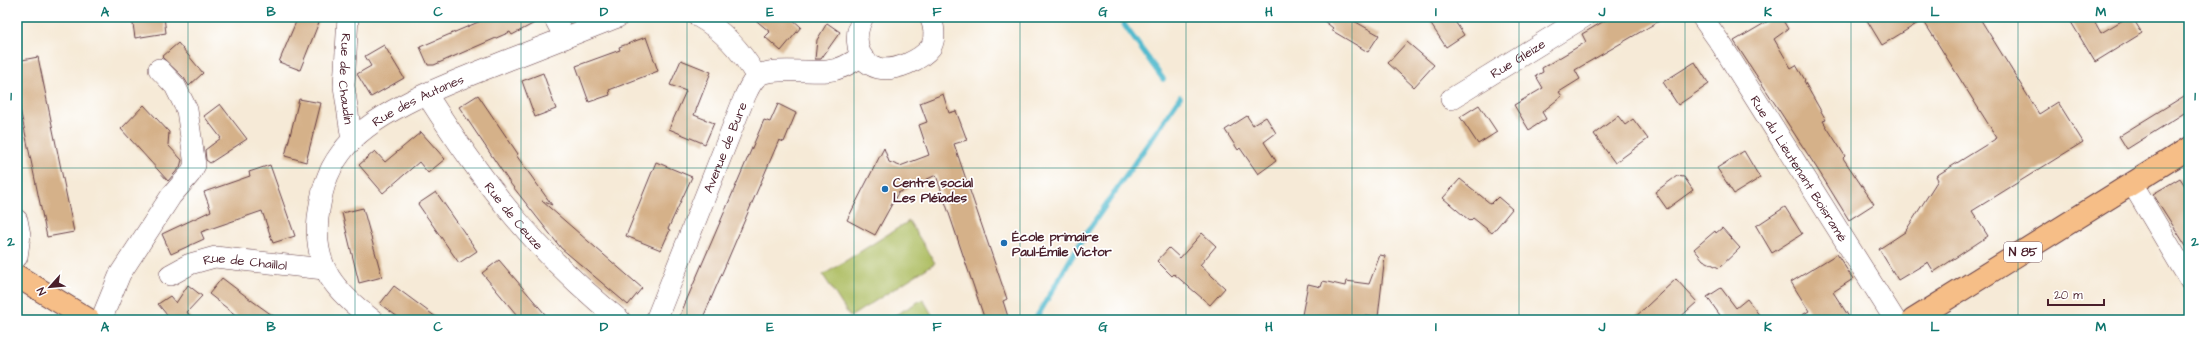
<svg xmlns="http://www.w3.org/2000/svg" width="2206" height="337" font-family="'Architects Daughter',sans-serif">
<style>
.green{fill:#acbc5e;stroke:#7b6e44}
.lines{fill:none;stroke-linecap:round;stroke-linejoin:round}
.stream{stroke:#51bace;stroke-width:5.5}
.building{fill:#d5b189}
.minor-casing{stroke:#643d45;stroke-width:22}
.major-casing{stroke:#643d45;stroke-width:24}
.minor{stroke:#fff;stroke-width:21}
.major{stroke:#f6be87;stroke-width:22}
.grid{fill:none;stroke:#0f766e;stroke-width:1;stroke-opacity:0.55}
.poi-dot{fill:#1f6fb2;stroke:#fff;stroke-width:1.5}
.labels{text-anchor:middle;stroke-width:3.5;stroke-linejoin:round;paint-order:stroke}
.shield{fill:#fff;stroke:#80626b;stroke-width:1}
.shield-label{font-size:12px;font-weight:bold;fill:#4a1f2b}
.street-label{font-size:13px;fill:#4a1f2b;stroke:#fff}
.poi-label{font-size:13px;font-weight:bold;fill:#4a1f2b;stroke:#fff;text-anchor:start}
.neatline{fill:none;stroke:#0f766e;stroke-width:1.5}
.grid-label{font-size:13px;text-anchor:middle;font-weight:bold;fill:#0f766e}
</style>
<rect width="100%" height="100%" fill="#fff"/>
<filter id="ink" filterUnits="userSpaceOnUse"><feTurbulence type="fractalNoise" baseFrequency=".025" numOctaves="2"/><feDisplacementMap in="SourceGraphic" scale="8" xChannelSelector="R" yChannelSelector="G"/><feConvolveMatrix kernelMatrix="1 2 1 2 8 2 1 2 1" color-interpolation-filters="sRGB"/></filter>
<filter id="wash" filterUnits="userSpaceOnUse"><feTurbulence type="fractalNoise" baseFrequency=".012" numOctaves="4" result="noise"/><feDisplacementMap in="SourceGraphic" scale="16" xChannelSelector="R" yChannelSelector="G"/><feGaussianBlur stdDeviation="0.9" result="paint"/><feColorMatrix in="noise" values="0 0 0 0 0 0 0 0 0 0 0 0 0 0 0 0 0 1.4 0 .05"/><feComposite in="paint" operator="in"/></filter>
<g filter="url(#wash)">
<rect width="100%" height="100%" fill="#f6ead7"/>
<path class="green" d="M909,221L935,263L850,317L823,275Z
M923,299L935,320H887Z"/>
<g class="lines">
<path class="stream" d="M1121,17L1125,26L1163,79
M1035,320L1083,238L1180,97"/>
</g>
<g id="blocks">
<path class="building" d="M132,17H164L166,33L135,38Z
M298,17H321L300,70L279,62Z
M490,17H542V19L512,35L510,32L434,65H428L420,47Z
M752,17H790L801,27L781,51L765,37L770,32Z
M1319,17H1347L1379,35L1368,52L1331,30L1333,28Z
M1426,17H1452L1464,35L1446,47Z
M1611,17H1666L1575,70L1580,79L1559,92L1562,96L1542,112L1546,119L1529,130L1514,105L1543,88L1536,76L1543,72L1542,68L1586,42L1582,34Z
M1775,17H1781L1788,29L1774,39L1791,68L1796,65L1805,80L1804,81L1826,120L1823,121L1845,156L1843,158L1874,204L1849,220L1820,173L1734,41Z
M1865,17H1979L2039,114L2058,102L2083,142L1972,211L1988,236L1934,272L1928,262L1898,280L1879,249L1905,232L1938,180L1936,176L1997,138L1923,20L1882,45Z
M2068,17H2092L2101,33L2128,17H2132L2142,33L2095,62Z
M827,23L840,32L821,59H815L817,40Z
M646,37L658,71L609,90L610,95L589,102L576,66L620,50L619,47Z
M1407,42L1434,65L1414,87L1388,63Z
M178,43L203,73L189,86L184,78L162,57Z
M384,45L404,78L371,97L357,74L371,66L365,56Z
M38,57L74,232L47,237L17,94V61Z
M681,60L711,72L694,115L714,123L705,144L669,129L686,91L670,85Z
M1695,62L1709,84L1678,105L1663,82Z
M543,73L556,109L535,117L522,81Z
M2189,93V110L2127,149L2119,136Z
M943,94L949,113L956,111L967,140L954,144L1007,299L1003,301L1009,320H985L936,175L898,193L875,235L847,220L884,148L889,162L900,166L929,155L919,125L927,122L920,103Z
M478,95L518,154L516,155L552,205L542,201L642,288L628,305L561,248L510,183L459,107Z
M299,99L321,103L306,162L285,156Z
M220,104L247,139L210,163L206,160L205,150L221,138L204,116Z
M778,104L796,113L784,142L779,140L702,320H678L764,120L770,122Z
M144,105L169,132L168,145L182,160L180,167L168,181L121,129Z
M1479,105L1497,132L1478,144L1460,117Z
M1247,116L1253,125L1266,117L1276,133L1264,142L1276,161L1258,174L1240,148L1238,150L1225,130Z
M1618,116L1625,125L1633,119L1648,139L1615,163L1594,134Z
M421,132L445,159L428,173L419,162L383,193L359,165L375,151L385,162Z
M1744,151L1760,178L1734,194L1717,168Z
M656,162L692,177L668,229L670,230L661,250L626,236Z
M270,165L295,236L273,243L262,211L201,232L204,239L171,254L162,234L211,211L204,192L250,176L249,172Z
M1677,176L1684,177L1693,190L1667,209L1655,192Z
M2180,178L2189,192V251L2153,194Z
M1460,179L1491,204L1498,197L1512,209L1492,233L1473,218L1470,221L1443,198Z
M436,192L477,251L459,263L418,204Z
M1785,207L1802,234L1772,253L1756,226Z
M363,208L382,277L359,283L342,213Z
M1722,228L1740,248L1719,268L1703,260L1694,249L1715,231L1716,233Z
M1202,233L1216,246L1200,265L1225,288L1210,305L1174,274L1172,276L1157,261L1169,248L1180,258Z
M1837,254L1853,279L1833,292L1851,320H1794L1809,311L1791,282Z
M1380,255L1385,256L1378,317L1363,316L1362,320H1301L1308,284L1321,287L1323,281L1345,286L1346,281L1369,284Z
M499,260L522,287L550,320H521L482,273Z
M222,278L251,300L279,320H242L209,294Z
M1676,279L1697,302L1677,320H1632Z
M188,285L202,296L187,312L193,320H164L167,315L158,304L170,296L176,303Z
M394,286L440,320H402L380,304Z
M1721,288L1736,308L1747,299L1763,320H1719L1722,318L1707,297Z"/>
</g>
</g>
<g filter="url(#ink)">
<use href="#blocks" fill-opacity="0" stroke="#643d45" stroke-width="1"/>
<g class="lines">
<g class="minor-casing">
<g id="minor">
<path id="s1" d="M348,17L344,86L352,141"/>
<path d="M554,17L565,38"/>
<path d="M699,17C724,31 742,52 757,77"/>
<path d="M863,17C853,36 855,61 878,68C895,72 921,60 931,47C936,38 934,25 930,17"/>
<path id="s2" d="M1702,17L1721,44L1895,320"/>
<path id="s3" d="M427,95C483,183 537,254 620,320"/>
<path id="s4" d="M1451,99L1584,17"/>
<path d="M2132,183L2189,279"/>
<path d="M17,220L20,235L17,257"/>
<path id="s5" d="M170,275L190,264L215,257L324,269"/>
<path d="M101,320L120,274L171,196L190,174L195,165L187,110L175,86L159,69"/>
<path id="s6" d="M373,320C336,292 313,268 318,218C321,193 326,173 341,153C372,109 459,80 508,60C545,46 581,31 618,17"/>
<path id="s7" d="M656,320L745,96C748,90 751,82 757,77C768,66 811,73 827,71C839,70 852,63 861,56"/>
</g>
</g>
<g class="major-casing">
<path id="major" d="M17,276L89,320
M1913,320L2189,148"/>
</g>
<use href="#minor" class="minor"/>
<use href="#major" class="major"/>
</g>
</g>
<path class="grid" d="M188,17V320M355,17V320M521,17V320M687,17V320M854,17V320M1020,17V320M1186,17V320M1352,17V320M1519,17V320M1685,17V320M1851,17V320M2018,17V320M17,168H2189"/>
<g class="poi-dot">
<circle cx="885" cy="189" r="4"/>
<circle cx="1004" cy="243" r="4"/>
</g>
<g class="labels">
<rect class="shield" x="2004" y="242" width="38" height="20" rx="3"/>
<g class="shield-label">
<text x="2023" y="256">N 85</text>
</g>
<g class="street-label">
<text dy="5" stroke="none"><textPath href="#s4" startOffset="78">Rue Gleize</textPath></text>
<text dy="5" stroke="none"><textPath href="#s1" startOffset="62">Rue de Chaudin</textPath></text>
<text dy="5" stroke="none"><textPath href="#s6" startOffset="287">Rue des Autanes</textPath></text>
<text dy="5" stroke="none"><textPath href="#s7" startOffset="186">Avenue de Bure</textPath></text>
<text dy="5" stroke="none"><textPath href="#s2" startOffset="180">Rue du Lieutenant Boisramé</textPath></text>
<text dy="5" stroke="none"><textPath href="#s3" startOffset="149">Rue de Ceuze</textPath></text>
<text dy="5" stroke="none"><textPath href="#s5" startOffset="79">Rue de Chaillol</textPath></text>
</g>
<g class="poi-label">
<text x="893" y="187">Centre social<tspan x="893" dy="15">Les Pléïades</tspan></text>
<text x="1012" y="241">École primaire<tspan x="1012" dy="15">Paul-Émile Victor</tspan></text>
</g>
</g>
<rect width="2206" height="337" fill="none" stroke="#fff" stroke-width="44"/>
<g transform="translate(50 287) rotate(243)" stroke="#ffffff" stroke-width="3" paint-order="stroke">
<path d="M0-3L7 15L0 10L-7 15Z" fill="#4a1f2b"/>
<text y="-6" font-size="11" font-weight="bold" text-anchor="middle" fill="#4a1f2b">N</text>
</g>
<path d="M2048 299v6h56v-6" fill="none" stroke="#4a1f2b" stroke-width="2"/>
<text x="2054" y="299" font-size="12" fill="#4a1f2b" stroke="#ffffff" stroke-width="3" paint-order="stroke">20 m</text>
<rect x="22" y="22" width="2162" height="293" class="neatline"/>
<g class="grid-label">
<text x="105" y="16">A</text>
<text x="271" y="16">B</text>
<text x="438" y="16">C</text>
<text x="604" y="16">D</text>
<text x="770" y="16">E</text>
<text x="937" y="16">F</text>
<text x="1103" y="16">G</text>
<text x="1269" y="16">H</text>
<text x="1436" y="16">I</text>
<text x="1602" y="16">J</text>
<text x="1768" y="16">K</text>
<text x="1935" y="16">L</text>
<text x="2101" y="16">M</text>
<text x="11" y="100">1</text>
<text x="2195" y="100">1</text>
<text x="11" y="246">2</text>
<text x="2195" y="246">2</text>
<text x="105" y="331">A</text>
<text x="271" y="331">B</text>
<text x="438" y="331">C</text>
<text x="604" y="331">D</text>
<text x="770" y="331">E</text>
<text x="937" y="331">F</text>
<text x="1103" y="331">G</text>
<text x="1269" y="331">H</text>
<text x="1436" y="331">I</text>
<text x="1602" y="331">J</text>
<text x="1768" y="331">K</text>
<text x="1935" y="331">L</text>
<text x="2101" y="331">M</text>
</g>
</svg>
